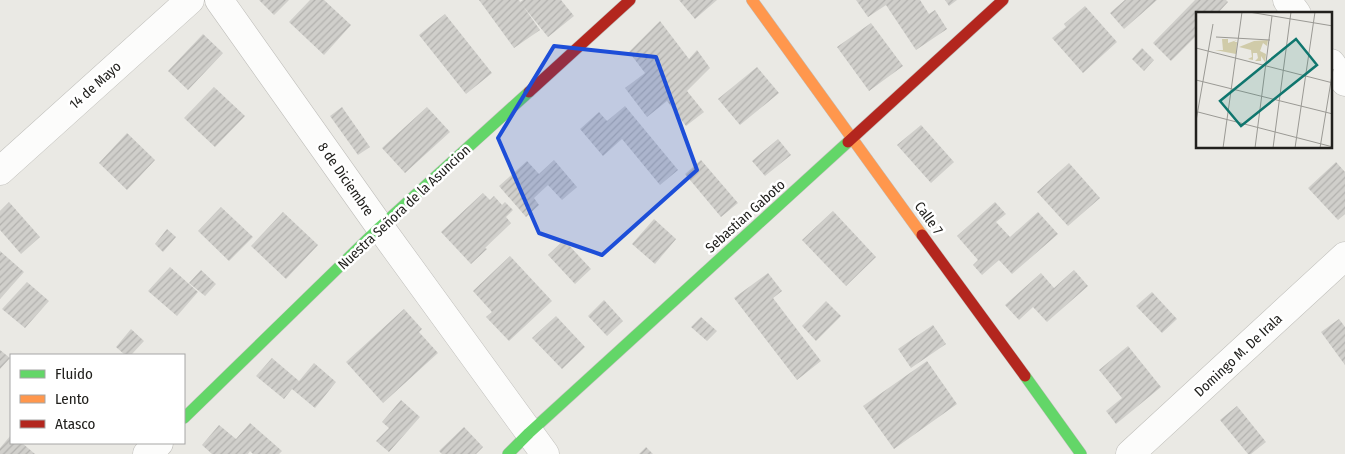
<svg xmlns="http://www.w3.org/2000/svg" width="1345" height="454" font-family="'Fira Sans Condensed',sans-serif">
<style>
.building{fill:url(#building-hatch)}
.lines{fill:none;stroke-linecap:round;stroke-linejoin:round}
.street-casing{stroke:#bfbeba;stroke-width:29}
.fast-casing{stroke:#bfbeba;stroke-width:12}
.slow-casing{stroke:#bfbeba;stroke-width:12}
.jam-casing{stroke:#bfbeba;stroke-width:12}
.street{stroke:#fcfcfb;stroke-width:28}
.fast{stroke:#63d668;stroke-width:11}
.slow{stroke:#ff974d;stroke-width:11}
.jam{stroke:#b3261e;stroke-width:11}
.marked{fill:#1d4ed8;fill-opacity:0.2;stroke:#1d4ed8;stroke-width:4;stroke-linejoin:round}
.labels{text-anchor:middle;stroke-width:5;stroke-linejoin:round;paint-order:stroke}
.street-label{font-size:14px;fill:#21201d;stroke:#fff}
.inset-road{fill:none;stroke:#9a9994;stroke-width:1}
.view{fill:#0f766e;fill-opacity:0.15;stroke:#0f766e;stroke-width:2.5}
.inset-edge{fill:none;stroke:#21201d;stroke-width:2.5}
</style>
<defs>
<pattern id="building-hatch" width="6" height="6" patternUnits="userSpaceOnUse" patternTransform="scale(1.25)"><rect width="6" height="6" fill="#d0cfcb"/><path d="M-1 1l2-2M0 6l6-6M5 7l2-2" fill="none" stroke="#b2b1ae"/></pattern>
</defs>
<rect width="100%" height="100%" fill="#eae9e4"/>
<path class="building" d="M259,0H289L274,15Z
M310,0H324L351,25L324,55L289,22Z
M479,0H519L520,2L523,0H561L574,16L548,37L523,6L540,30L514,48Z
M679,0H717L695,19Z
M856,0H920L929,14L935,10L947,29L916,50L886,5L868,17Z
M945,0H957L949,6Z
M1125,0H1157L1124,29L1110,13Z
M1195,0H1226L1228,2L1217,14H1198V34L1171,61L1153,43Z
M1085,6L1117,42L1083,73L1052,38L1066,27L1064,24Z
M445,14L492,73L466,94L419,35Z
M660,21L689,59L697,50L710,68L687,91L704,112L686,126L667,101L647,117L625,88L645,73L629,52Z
M871,23L903,66L869,91L837,47Z
M203,34L223,53L188,90L168,71Z
M1142,48L1154,60L1144,71L1132,59Z
M757,67L779,93L740,125L718,99Z
M214,87L245,116L215,147L184,118Z
M625,106L678,170L660,185L622,139L603,156L580,129L599,112L607,121Z
M342,107L370,147L358,155L330,116Z
M427,107L450,132L405,173L382,148Z
M921,125L954,162L931,183L897,145Z
M127,133L155,160L127,190L99,163Z
M778,139L791,155L765,176L752,161Z
M554,160L577,187L562,200L548,185L534,198L539,205L526,217L499,186L527,161L539,174Z
M701,160L738,203L721,217L685,174Z
M1336,162L1345,172V214L1338,220L1308,188Z
M1069,163L1100,198L1068,226L1037,192Z
M483,193L490,200L494,196L502,205L505,202L513,210L506,217L511,223L485,248L487,249L471,264L441,232Z
M9,202L40,237L21,254L0,230V211Z
M995,202L1006,214L996,222L1010,237L1038,212L1058,234L1012,274L999,260L982,275L973,265L978,260L957,236Z
M221,207L253,237L229,261L198,231Z
M833,211L876,257L846,286L802,240Z
M283,212L318,245L286,279L251,246Z
M654,219L676,239L655,264L632,244Z
M167,229L176,237L163,252L155,244Z
M564,240L591,269L575,284L548,255Z
M0,251L24,272L0,299Z
M510,256L552,301L509,341L486,317L492,312L473,291Z
M170,267L198,292L177,316L148,291Z
M201,270L216,284L205,296L189,283Z
M1074,270L1088,286L1047,322L1033,307L1019,320L1005,305L1041,273L1054,288Z
M768,273L782,291L773,298L821,361L797,380L734,298Z
M27,282L49,301L25,328L2,309Z
M1152,292L1177,319L1162,333L1136,306Z
M604,300L623,321L607,336L588,316Z
M826,301L841,316L816,341L802,326Z
M404,309L422,329L419,332L438,353L383,403L346,362Z
M556,316L585,347L562,369L532,338Z
M701,317L717,331L707,341L691,327Z
M1339,319L1345,327V365L1321,332Z
M933,325L946,344L911,368L898,349Z
M131,329L144,341L131,355H125L116,347Z
M1128,346L1161,387L1116,424L1106,411L1122,398L1099,370Z
M0,350L10,358L0,369Z
M272,358L299,381L314,363L336,382L315,408L292,389L284,399L256,376Z
M927,361L957,404L894,449L863,406Z
M401,400L420,417L389,452L376,441L389,428L382,422Z
M1237,406L1266,442L1251,454H1248L1220,420Z
M250,423L282,451L279,454H253L250,451L248,454H212L202,445L219,425L236,439Z
M464,427L483,447L476,454H442L439,451Z
M11,435V443H22L35,454H0V448Z
M646,447L653,454H639Z"/>
<g class="lines">
<g class="street-casing">
<path id="street" d="M219,0L380,227L545,454
M1287,0L1297,14
M1331,63L1345,82
M0,171L190,0
M147,454L159,443
M1130,454L1345,256"/>
</g>
<g class="fast-casing">
<path id="fast" d="M1025,376L1081,454
M184,418L380,227L529,92
M508,454L529,433L848,142"/>
</g>
<g class="slow-casing">
<path id="slow" d="M752,0L922,235"/>
</g>
<g class="jam-casing">
<path id="jam" d="M529,92L630,0
M848,142L1003,0
M922,235L1025,376"/>
</g>
<use href="#street" class="street"/>
<use href="#fast" class="fast"/>
<use href="#slow" class="slow"/>
<use href="#jam" class="jam"/>
</g>
<path class="marked" d="M554,46L656,57L697,170L602,255L539,233L498,138Z"/>
<g class="labels">
<g class="street-label">
<text transform="translate(95 85) rotate(-42)" y="5">14 de Mayo</text>
<text transform="translate(346 179) rotate(55)" y="5">8 de Diciembre</text>
<text transform="translate(404 207) rotate(-43)" y="5">Nuestra Señora de la Asuncion</text>
<text transform="translate(745 216) rotate(-42)" y="5">Sebastian Gaboto</text>
<text transform="translate(929 218) rotate(54)" y="5">Calle 7</text>
<text transform="translate(1238 355) rotate(-43)" y="5">Domingo M. De Irala</text>
</g>
</g>
<g transform="translate(1196 12)">
<rect width="136" height="136" fill="#eae9e4"/>
<path d="M26,27H32V31L41,28L38,30H41L40,42L19,38H27ZM72,28L71,34L67,31L64,39L70,42L69,50L65,44V49H59L62,46L61,41H57V48L52,47L56,45L55,38L43,35L58,29Z" fill="#d0cba9"/>
<path class="inset-road" d="M53,0L137,14M20,25L74,28M0,36L137,71M0,68L137,102M2,100L137,135M0,109L17,12M27,136L46,0M59,136L76,4M77,136L95,0M99,136L119,0M124,136L137,57"/>
<path class="view" d="M100,27L121,53L45,114L24,89Z"/>
<rect width="136" height="136" class="inset-edge"/>
</g>
<rect x="10" y="354" width="175" height="90" fill="#ffffff" stroke="#a6a6a5"/>
<rect x="20" y="370" width="25" height="8" fill="#63d668" stroke="#a6a6a5"/>
<text x="55" y="379" font-size="15" fill="#21201d">Fluido</text>
<rect x="20" y="395" width="25" height="8" fill="#ff974d" stroke="#a6a6a5"/>
<text x="55" y="404" font-size="15" fill="#21201d">Lento</text>
<rect x="20" y="420" width="25" height="8" fill="#b3261e" stroke="#a6a6a5"/>
<text x="55" y="429" font-size="15" fill="#21201d">Atasco</text>
</svg>
